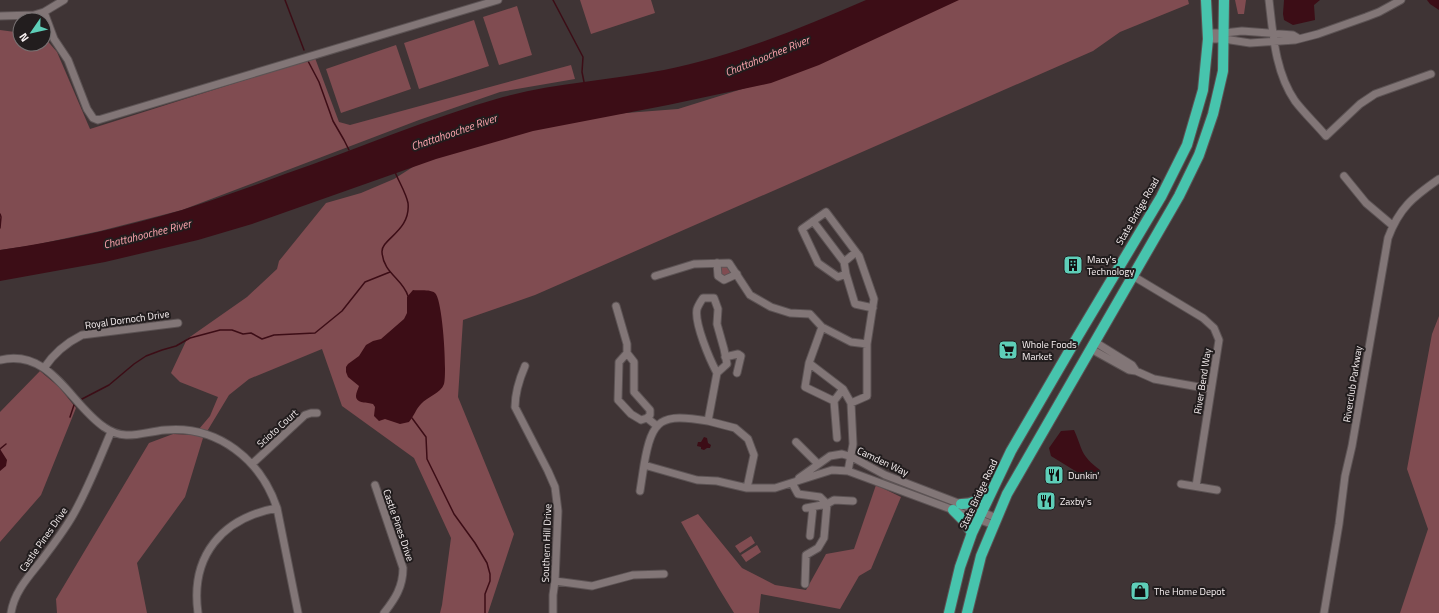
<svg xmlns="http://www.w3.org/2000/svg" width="1439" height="613" font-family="'Titillium Web',sans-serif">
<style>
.green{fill:#804c51}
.water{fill:#3c0d16}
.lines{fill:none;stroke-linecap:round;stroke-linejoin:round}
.stream{stroke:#3c0d16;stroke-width:1.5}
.minor-casing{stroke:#5c5354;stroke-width:9}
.highway-casing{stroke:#5c5354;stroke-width:12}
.minor{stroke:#827677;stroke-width:7}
.highway{stroke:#47c4ad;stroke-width:10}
.labels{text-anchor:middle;stroke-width:4;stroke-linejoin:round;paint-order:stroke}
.street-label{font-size:10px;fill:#f8f1f2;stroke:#221d1e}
.poi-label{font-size:10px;fill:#f8f1f2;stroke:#221d1e;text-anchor:start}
.water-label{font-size:11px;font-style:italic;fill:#fea6af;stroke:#221d1e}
</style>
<rect width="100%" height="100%" fill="#3f3435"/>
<path class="green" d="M580,0H651L655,13L591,34Z
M946,0H1188L1189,4L1120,32L1093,51L535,295L463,320L458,397L514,534L488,613H440L442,605L451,538L414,458L342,406L322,349L249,379L229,395L203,438L185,497L137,563L147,613H57L56,599L149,443L173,434L194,435L210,416L218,397L180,382L171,373L187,339L247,297L277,269L279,261L326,203L361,193L394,179L416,165L460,143L600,115L678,109L755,85Z
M1235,0H1246L1244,14H1238Z
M517,6L532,55L499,65L483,17Z
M474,20L489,66L419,89L404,43Z
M0,30L15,32L20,31V44H44V37L57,52L90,129L315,58L339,122L350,125L571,65L575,79L500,92L419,120L182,210L100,231L34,245L0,250Z
M396,45L411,89L341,113L326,69Z
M719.5 271a5.5 5.5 0 1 1 11 0a5.5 5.5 0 1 1-11 0Z
M1439,316V613H1400L1428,529L1407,469L1432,334Z
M40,371L59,387L76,408L41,495L0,542V412Z
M876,485L901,497L871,569L859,576L840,609L761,594L759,613H734L718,587L681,522L698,514L742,568L775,585L806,590L826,554L854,549Z
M751,536L755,543L740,553L735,546Z
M757,545L761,552L746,562L741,555Z"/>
<path class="water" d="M866,0H959L819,65L771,83L668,105L533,131L436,159L252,224L198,240L105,262L0,281V250C61,241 122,228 182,210C216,199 251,187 285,174C357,149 429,118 503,97C555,83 611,80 664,70C734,56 801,28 866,0Z
M1284,0H1320L1314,5L1315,20L1293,25L1284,20L1283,14Z
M1427,0H1439V10L1430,4Z
M413,290C419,291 430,289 435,293C443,300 447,373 444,384C441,393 427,397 421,404C416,409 414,416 409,422L400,424L385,419L379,421L374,416L375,407L373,404C368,402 356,404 356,396C356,393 358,389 359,386L348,377L346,372V367L348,364L359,356L366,345L373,341L381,339L404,319L407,313V297Z
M1074,430C1083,450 1080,455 1100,470L1098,474L1085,477L1051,456L1049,448L1061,431Z
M704,437L707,438L708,443L711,445L710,448H707L704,450L701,449V447L697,446L698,442H701Z
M0,449L7,460L6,466L0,471Z"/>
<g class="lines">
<path class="stream" d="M285,0L304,50
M553,0L583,57L582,72L584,82
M308,61L319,82L333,121L344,140L349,150
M395,172C399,182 406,193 408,203C411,231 381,239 382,252C383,273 403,279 408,296
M0,214L1,217L0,228
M82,399L109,385L134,364L146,356L162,350L176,346L190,338L220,330H232L243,334L251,333L262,339L274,335L315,333L342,311L365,282L390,272
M70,417L74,405
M412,418L426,437L427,459L454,514L475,543L487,563L490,574V581L485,594V613
M0,449L6,444"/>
<g class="minor-casing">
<path id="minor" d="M1269,0C1273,34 1275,72 1295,101C1305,114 1316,124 1326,136L1360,104L1375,94L1431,74
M44,12L54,39L68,60L87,109L93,118L98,120L498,0
M0,16L34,15L44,12L64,0
M1207,33H1224L1242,31L1293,35L1298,38
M1208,39H1224L1250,43L1295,40L1318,34L1366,17L1379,12L1401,0
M1344,176L1366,203L1392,225
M813,221L844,262
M717,263L718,276L724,280L737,274
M846,274L844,262L856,252
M655,276L694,264L729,263L750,295L771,307L790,313L810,314L822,327
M1133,276L1203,318L1214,328L1219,340L1196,486
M616,306L627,344V353L619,362L618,400L631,414L641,420L647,418L657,426
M1095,342L1132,365L1136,371
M1091,349L1129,370L1136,371L1154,379L1210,389
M627,353L634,362V392L650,410V415L647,418
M725,357L738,354L741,356L737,373
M0,360C51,348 70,404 104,427C125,442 142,432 165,430C218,425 261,460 277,508L298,613
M809,363L805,387L834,401L843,389
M525,366C519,380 515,392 515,407L548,471L555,487L558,511L555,581L553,595V613
M44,368C54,353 66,343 82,335L178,323
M717,373C710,360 694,323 697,309C698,306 701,301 703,298H714L718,309L717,324L724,349L727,364L717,373L708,421L735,428L748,439L754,455L747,488H775L832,470L848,471L994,525
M834,401L837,438
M851,403L843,389L809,363L822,327L851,342L867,344
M708,421C661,413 652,418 644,465L697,480L717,481L747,488
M796,442L818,464
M252,464L305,415L311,413H317
M848,471L853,444L851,403L867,396V344L874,299L859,256L826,212L802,229L818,263L838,277L846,274L855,304L873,308
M799,478L830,456L842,454L852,457L885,475L997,518
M792,483L798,494L820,497L827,504L824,538L818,548L806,555L805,584
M1181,484L1217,490
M375,485L403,568C403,587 395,599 384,613
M640,491L644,465
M806,508L827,504L834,500L853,501
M810,536L813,507
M555,581L592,586L633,575L664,574
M11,613C14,592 29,576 41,561C52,546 64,531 73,515C88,489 99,460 111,432
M198,613C190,556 222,518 277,508
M1324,613L1339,524L1345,476L1352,446L1388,238C1399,208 1413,197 1439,179"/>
</g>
<g class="highway-casing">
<path id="highway" d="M961,504C973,504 980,500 989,492
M953,510L963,520L972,533
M949,613L960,567L972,533L1011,451L1078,336L1161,197L1187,145L1203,90L1208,39L1206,0
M967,613L981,556L1007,494L1179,196L1199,155L1213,114L1223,71L1224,0"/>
</g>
<use href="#minor" class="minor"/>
<use href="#highway" class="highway"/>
</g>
<defs>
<g id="building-square" transform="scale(1)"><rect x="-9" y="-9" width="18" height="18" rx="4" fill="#5eceb8" stroke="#221d1e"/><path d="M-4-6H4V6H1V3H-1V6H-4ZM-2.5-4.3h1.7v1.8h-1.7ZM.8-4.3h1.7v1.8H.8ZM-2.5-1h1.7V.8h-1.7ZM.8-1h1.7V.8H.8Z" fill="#111"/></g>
<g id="supermarket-square" transform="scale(1)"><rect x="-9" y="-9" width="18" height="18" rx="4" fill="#5eceb8" stroke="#221d1e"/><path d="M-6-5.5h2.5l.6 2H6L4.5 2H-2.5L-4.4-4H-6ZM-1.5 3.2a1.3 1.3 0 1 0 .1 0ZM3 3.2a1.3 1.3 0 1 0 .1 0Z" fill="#111"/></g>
<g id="restaurant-square" transform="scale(1)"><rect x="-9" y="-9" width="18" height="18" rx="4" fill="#5eceb8" stroke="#221d1e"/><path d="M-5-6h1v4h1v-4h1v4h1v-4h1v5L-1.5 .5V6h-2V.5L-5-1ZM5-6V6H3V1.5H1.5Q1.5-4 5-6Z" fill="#111"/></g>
<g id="shop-square" transform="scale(1)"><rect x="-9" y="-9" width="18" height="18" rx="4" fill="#5eceb8" stroke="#221d1e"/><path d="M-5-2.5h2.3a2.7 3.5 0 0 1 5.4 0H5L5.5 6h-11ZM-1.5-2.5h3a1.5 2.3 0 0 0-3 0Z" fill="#111"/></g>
</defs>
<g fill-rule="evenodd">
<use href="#building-square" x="1073" y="265"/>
<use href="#supermarket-square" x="1008" y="350"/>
<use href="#restaurant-square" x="1054" y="475"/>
<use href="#restaurant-square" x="1046" y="501"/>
<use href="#shop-square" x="1140" y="591"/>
</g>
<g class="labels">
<g class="street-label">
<text transform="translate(1137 211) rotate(-60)" y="4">State Bridge Road</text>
<text transform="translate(127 319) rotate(-8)" y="4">Royal Dornoch Drive</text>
<text transform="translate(1202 381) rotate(-81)" y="4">River Bend Way</text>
<text transform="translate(1352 384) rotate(-81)" y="4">Riverclub Parkway</text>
<text transform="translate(277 428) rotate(-42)" y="4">Scioto Court</text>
<text transform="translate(883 461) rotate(25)" y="4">Camden Way</text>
<text transform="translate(978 494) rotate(-65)" y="4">State Bridge Road</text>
<text transform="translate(399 525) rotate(71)" y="4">Castle Pines Drive</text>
<text transform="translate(43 539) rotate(-55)" y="4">Castle Pines Drive</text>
<text transform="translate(546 543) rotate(-88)" y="4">Southern Hill Drive</text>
</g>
<g class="poi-label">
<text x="1087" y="263">Macy's<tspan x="1087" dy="12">Technology</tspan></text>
<text x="1022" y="348">Whole Foods<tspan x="1022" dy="12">Market</tspan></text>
<text x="1068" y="479">Dunkin'</text>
<text x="1060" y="505">Zaxby's</text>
<text x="1154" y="595">The Home Depot</text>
</g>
<g class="water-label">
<text transform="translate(767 56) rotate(-22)" y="4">Chattahoochee River</text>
<text transform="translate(454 132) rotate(-19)" y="4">Chattahoochee River</text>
<text transform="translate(147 234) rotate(-14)" y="4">Chattahoochee River</text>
</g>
</g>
<g transform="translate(32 32) rotate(236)"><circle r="19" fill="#221d1e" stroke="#787273"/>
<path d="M0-3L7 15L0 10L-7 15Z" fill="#5eceb8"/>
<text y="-6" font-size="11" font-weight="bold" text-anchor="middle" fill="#f8f1f2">N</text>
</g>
</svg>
